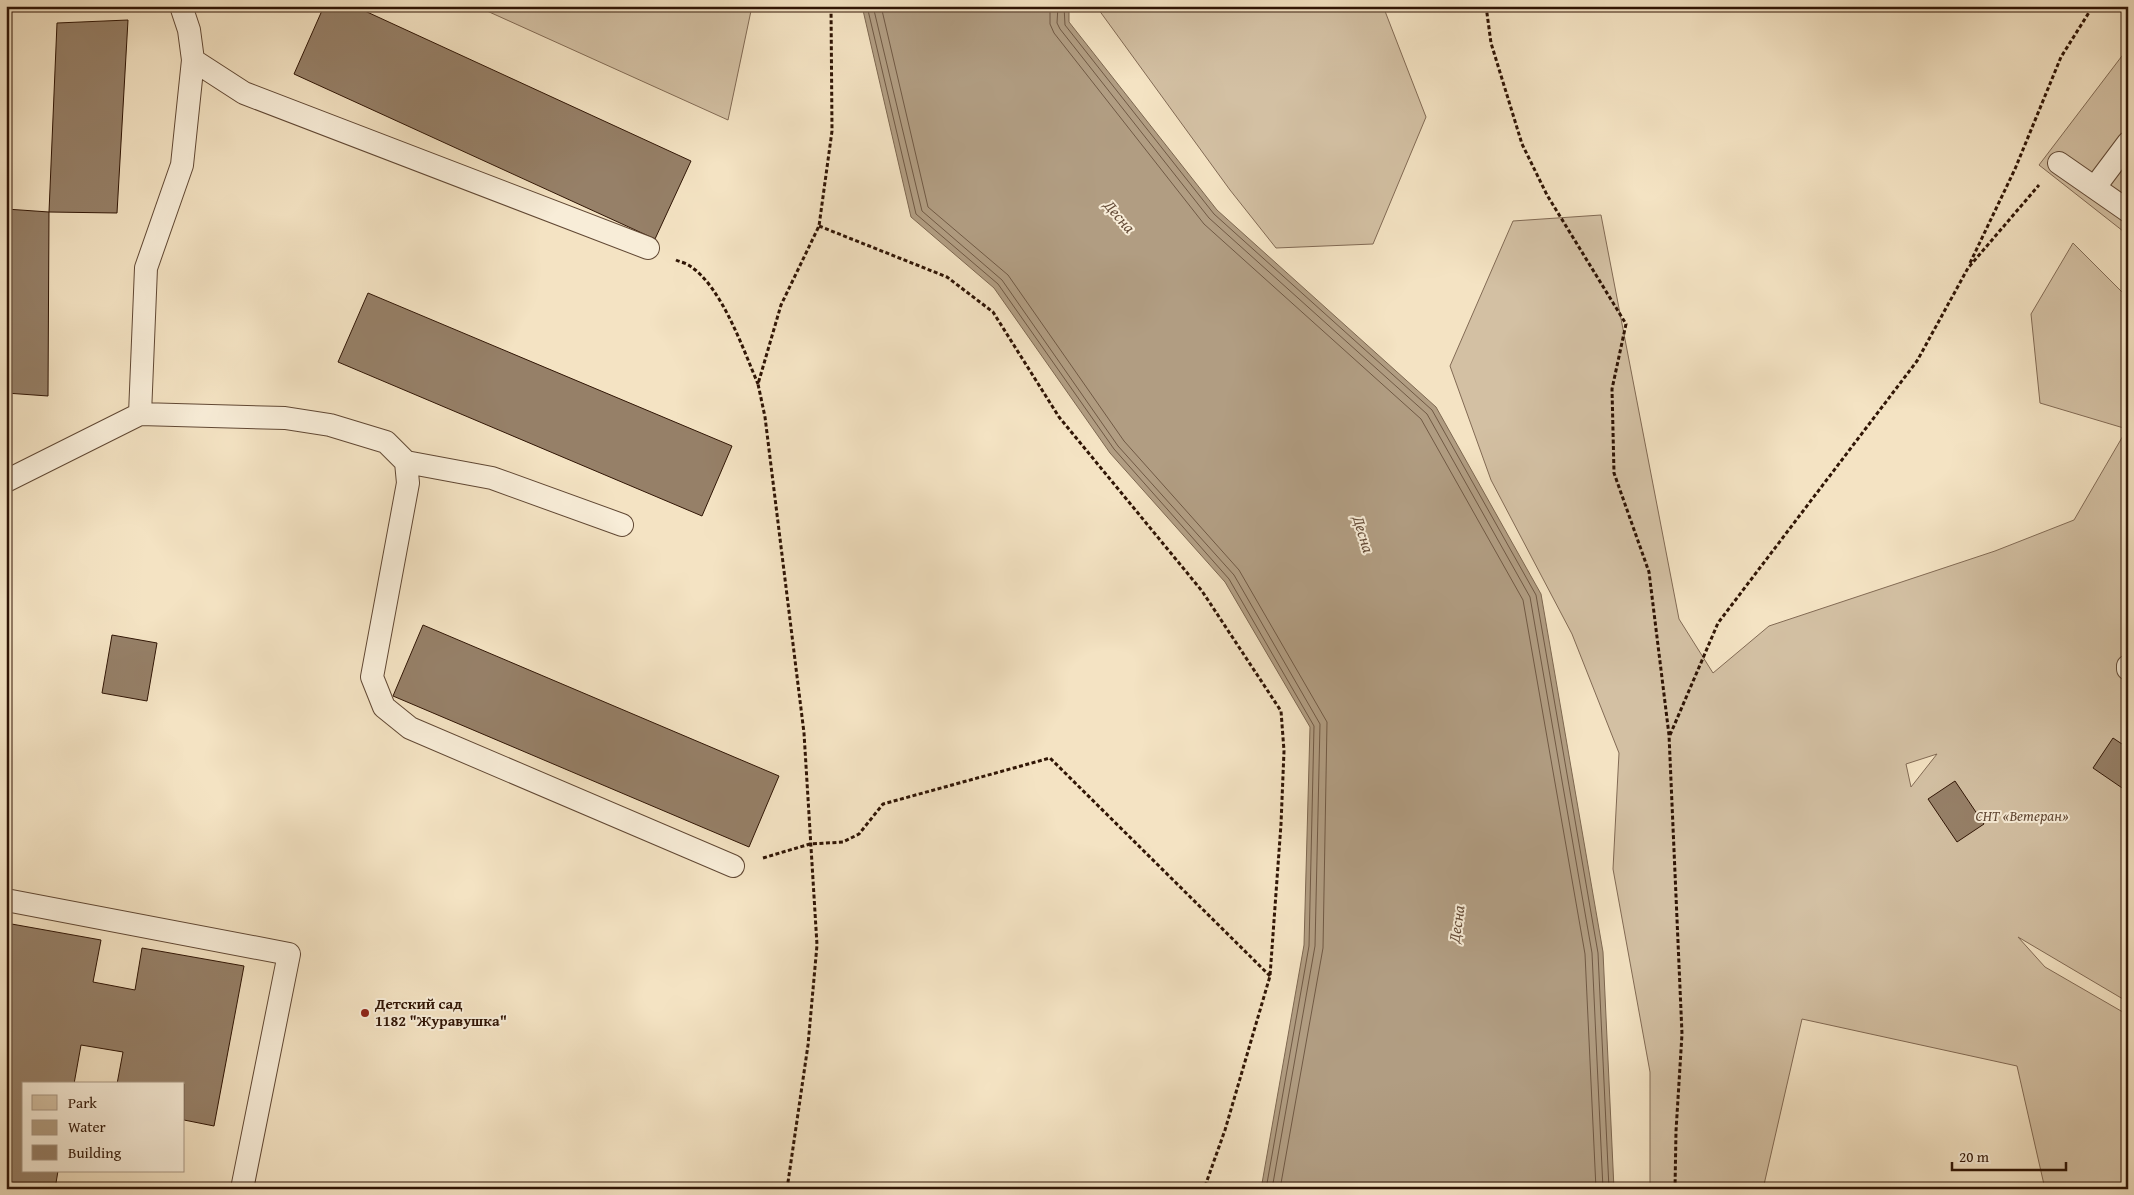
<svg xmlns="http://www.w3.org/2000/svg" width="2134" height="1195" font-family="'Gentium Book Plus',serif">
<style>
.green{fill:#d3c0a3;stroke:#826a54;fill-rule:evenodd}
.water{fill:#b19d82;stroke:#7d6750}
.lines{fill:none;stroke-linecap:round;stroke-linejoin:round}
.shore{stroke:#705944;stroke-width:1}
.building{fill:#968068;stroke:#301505}
.lane-casing{stroke:#614834;stroke-width:24}
.path{stroke:#301505;stroke-width:3;stroke-dasharray:4 2.5;stroke-linecap:butt}
.lane{stroke:#f8edd8;stroke-width:22}
.poi-dot{fill:#8f2418;stroke:#f8edd8;stroke-width:2}
.labels{text-anchor:middle;stroke-width:4;stroke-linejoin:round;paint-order:stroke}
.park-label{font-size:15px;font-style:italic;fill:#614834;stroke:#f8edd8}
.poi-label{font-size:15px;font-weight:bold;fill:#301505;stroke:#f8edd8;text-anchor:start}
.water-label{font-size:16px;font-style:italic;fill:#644b37;stroke:#f8edd8}
</style>
<rect width="100%" height="100%" fill="#f4e3c3"/>
<filter id="stains"><feTurbulence type="fractalNoise" baseFrequency=".004" numOctaves="4"/><feColorMatrix values="0 0 0 0 .2 0 0 0 0 .09 0 0 0 0 .02 0 0 0 .5 -.17"/></filter>
<radialGradient id="worn" r=".72"><stop offset=".6" stop-color="#630" stop-opacity="0"/><stop offset="1" stop-color="#630" stop-opacity=".3"/></radialGradient>
<path class="green" d="M476,6H752L728,120Z
M1096,6H1383L1426,117L1373,244L1276,248L1230,190Z
M2128,48V235L2039,165Z
M1601,215L1679,619L1713,673L1769,626L1995,551L2074,520L2127,429L2040,403L2031,314L2073,243L2128,298V1002L2018,937L2045,967L2128,1015V1189H2045L2017,1066L1802,1019L1763,1189H1650V1072L1613,869L1619,753L1572,634L1491,480L1450,366L1513,221ZM1937,754L1911,787L1906,764Z"/>
<path class="water" d="M862,6H1069V22L1217,210L1436,407L1541,594L1603,952L1614,1189H1261L1304,945L1310,727L1225,582L1110,453L994,288L911,217Z"/>
<g class="lines">
<path class="shore" d="M867,6L916,214L998,284L1114,449L1229,579L1314,726L1309,946L1266,1189
M873,6L922,211L1002,280L1118,446L1234,575L1320,724L1315,946L1272,1189
M881,6L928,207L1008,275L1124,441L1239,570L1327,722L1323,948L1280,1189
M1050,6V24L1054,33L1204,224L1421,419L1523,600L1585,954L1596,1189
M1058,6L1057,23L1060,29L1209,218L1427,414L1530,597L1592,953L1603,1189
M1064,6L1065,25L1214,214L1432,410L1536,595L1598,953L1609,1189"/>
</g>
<path class="building" d="M324,6H354L691,161L655,239L294,74Z
M128,20L117,213L49,212L57,23Z
M6,209L49,212L48,396L6,393Z
M368,293L732,446L702,516L338,362Z
M423,625L779,776L749,847L393,696Z
M112,635L157,643L147,701L102,693Z
M2113,738L2128,748V792L2093,768Z
M1955,781L1984,824L1957,842L1928,799Z
M6,923L101,940L93,982L135,990L142,948L244,966L214,1126L184,1120V1084H117L123,1052L81,1045L74,1084H24V1171H58L55,1189H6Z"/>
<g class="lines">
<g class="lane-casing">
<path id="lane" d="M181,6L189,30L193,60L244,93L648,248
M2059,163L2128,211
M2095,187L2128,143
M140,414L146,268L182,165L193,60
M406,462L492,478L622,525
M6,481L140,414L285,418L330,425L386,442L406,462L408,483L372,677L384,707L410,728L733,866
M2128,666V669
M6,900L289,954L242,1189"/>
</g>
<path class="path" d="M1486,6L1491,43L1522,144L1547,195L1626,324L1612,389L1614,473L1649,572L1669,735L1682,1034L1676,1131L1675,1189
M819,226L947,277L993,312L1059,417L1202,591L1281,711L1284,751L1281,824L1270,976L1225,1130L1204,1189
M676,260C680,262 686,263 690,266C722,287 743,349 758,384
M1970,263L2015,169L2061,57L2093,6
M1670,735L1718,623L1917,361L1968,268L2039,185
M763,858L810,844L843,842L859,834L883,804L1050,758L1270,976
M787,1189L808,1045L817,945L804,733L765,417L758,384L781,305L819,226L832,131L831,6"/>
<use href="#lane" class="lane"/>
</g>
<circle class="poi-dot" cx="365" cy="1013" r="5"/>
<g class="labels">
<g class="park-label">
<text x="2022" y="821">СНТ «Ветеран»</text>
</g>
<g class="poi-label">
<text x="375" y="1009">Детский сад<tspan x="375" dy="17">1182 "Журавушка"</tspan></text>
</g>
<g class="water-label">
<text transform="translate(1120 216) rotate(49)" y="6">Десна</text>
<text transform="translate(1364 534) rotate(73)" y="6">Десна</text>
<text transform="translate(1456 924) rotate(-82)" y="6">Десна</text>
</g>
</g>
<rect width="2134" height="1195" fill="none" stroke="#f4e3c3" stroke-width="25"/>
<rect x="8" y="8" width="2119" height="1180" fill="none" stroke="#301505" stroke-width="2.5"/>
<rect x="12" y="12" width="2109" height="1170" fill="none" stroke="#301505"/>
<rect x="22" y="1082" width="162" height="90" fill="#f8edd8" stroke="#a89784"/>
<rect x="32" y="1095" width="25" height="15" fill="#d3c0a3" stroke="#a89784"/>
<text x="68" y="1108" font-size="15" fill="#301505">Park</text>
<rect x="32" y="1120" width="25" height="15" fill="#b19d82" stroke="#a89784"/>
<text x="68" y="1132" font-size="15" fill="#301505">Water</text>
<rect x="32" y="1145" width="25" height="15" fill="#968068" stroke="#a89784"/>
<text x="68" y="1158" font-size="15" fill="#301505">Building</text>
<path d="M1952 1162v8h114v-8" fill="none" stroke="#301505" stroke-width="2.5"/>
<text x="1959" y="1162" font-size="15" fill="#301505" stroke="#f8edd8" stroke-width="4" paint-order="stroke">20 m</text>
<rect width="100%" height="100%" filter="url(#stains)"/>
<rect width="100%" height="100%" fill="url(#worn)"/>
</svg>
